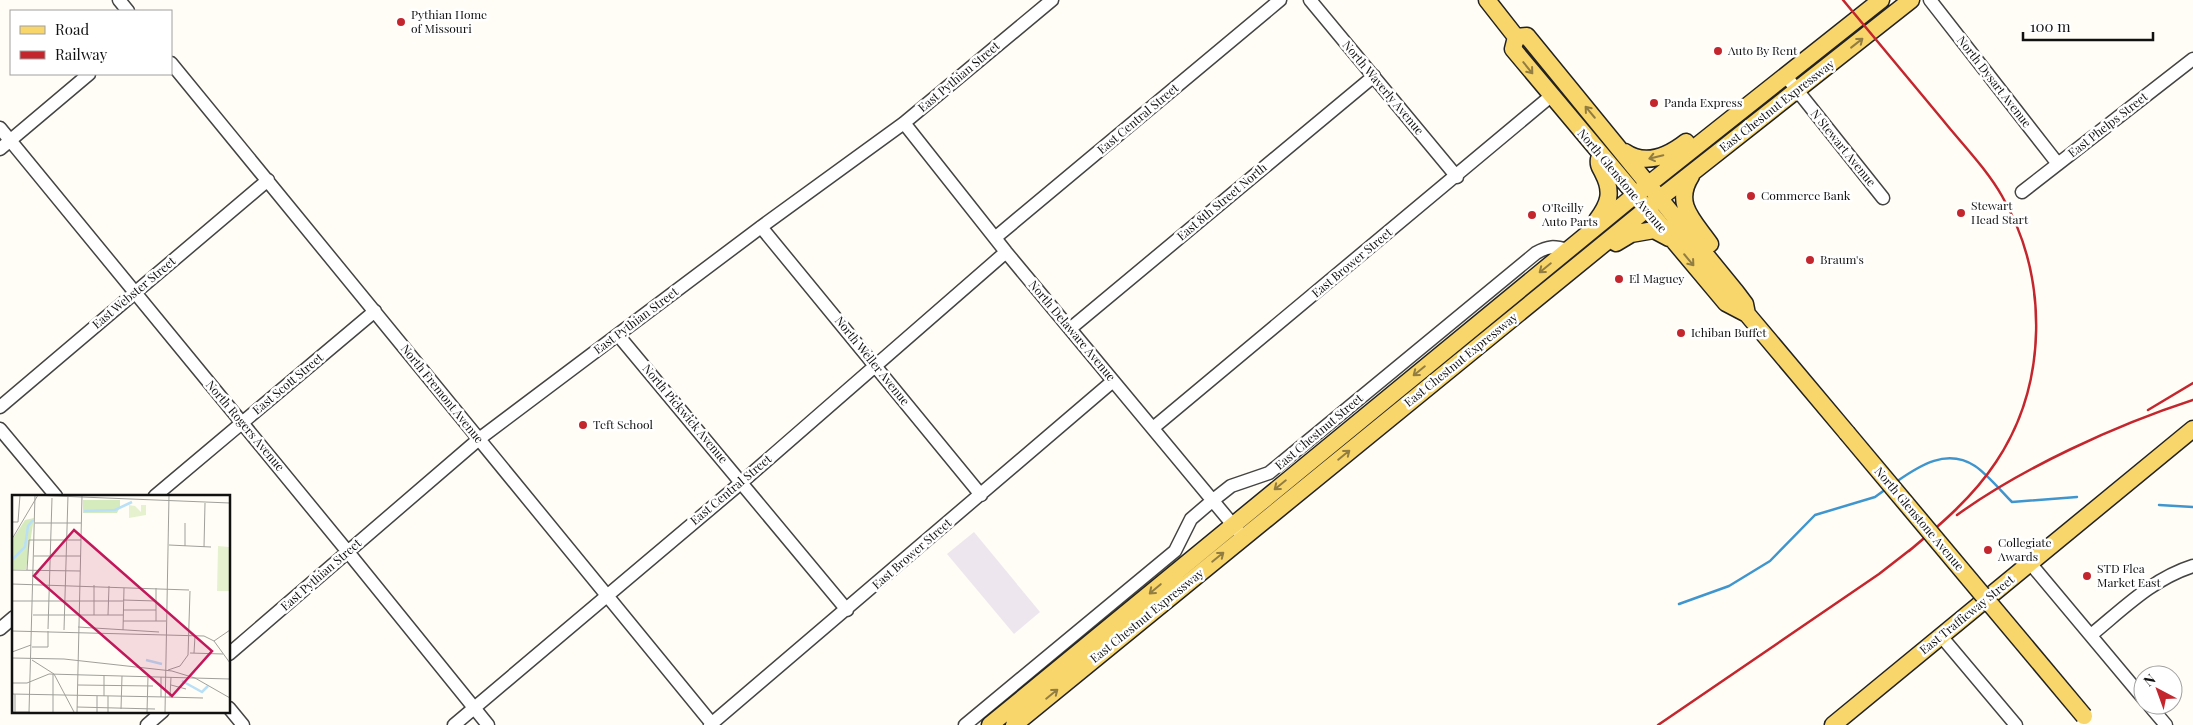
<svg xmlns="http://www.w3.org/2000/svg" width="2193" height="725" font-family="'Playfair Display',serif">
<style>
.industrial{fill:#eee6ef}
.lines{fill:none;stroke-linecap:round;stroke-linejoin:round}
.stream{stroke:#3f96cf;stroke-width:2.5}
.minor-casing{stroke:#444;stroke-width:15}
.major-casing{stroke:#222;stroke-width:19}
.minor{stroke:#fff;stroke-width:12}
.major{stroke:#f9d66b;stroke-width:16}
.rail{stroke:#c4262e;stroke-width:2.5}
.major-bridge-casing{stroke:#222;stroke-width:19;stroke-linecap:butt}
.major-bridge{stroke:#f9d66b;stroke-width:16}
.oneway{stroke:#917d42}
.poi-dot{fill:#c4262e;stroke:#fff;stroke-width:2}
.labels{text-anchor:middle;stroke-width:5;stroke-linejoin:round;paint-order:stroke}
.poi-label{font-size:12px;fill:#111;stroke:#fff;text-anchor:start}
.street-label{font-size:12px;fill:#111;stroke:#fff}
.inset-river{fill:none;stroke:#b9e0f7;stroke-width:2.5}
.inset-road{fill:none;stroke:#a09f9a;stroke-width:1}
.view{fill:#c2185b;fill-opacity:0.15;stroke:#c2185b;stroke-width:2.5}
.inset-edge{fill:none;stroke:#111;stroke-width:2.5}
</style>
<rect width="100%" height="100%" fill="#fffdf5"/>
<path class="industrial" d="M974,532L1040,612L1014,634L947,554Z"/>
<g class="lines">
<path class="stream" d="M1896,482C1920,465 1947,448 1975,466C1987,474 2001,491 2012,502L2077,497
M2159,505L2193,507
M1679,604L1729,586L1770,561L1815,515L1875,497L1886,489"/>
<g class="minor-casing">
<path id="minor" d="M119,0L128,11
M1310,0L1457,177
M1930,0L2058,164
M171,63L713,725
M1785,75L1883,198
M904,123L1006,252L1238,531
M0,128L348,552L488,725
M0,149L89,74
M2022,192L2193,59
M761,227L981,495
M996,237L1280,0
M1071,328L1374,76
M618,335L847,610
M0,407L268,180
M1153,428L1551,96
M0,429L56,496
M155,496L375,311
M2030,563L2143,698
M0,629L14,617
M2091,635C2123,609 2152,579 2193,566
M1941,636L2016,725
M229,654L479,439L761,227L904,123L1052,0
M2149,705L2166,725
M229,708L243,725
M147,725L163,711
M454,725L742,482L1006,252
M710,725L1113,381
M965,725L1175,551L1191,519L1212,501L1231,486L1269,473L1536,253C1548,246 1554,246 1568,250"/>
</g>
<g class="major-casing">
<path id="major" d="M1487,0L1516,37
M1516,37L1527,36L1736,292L1745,304L1747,314L1847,433
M1516,37L1513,49L1726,303L1747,314
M1625,152C1645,166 1668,156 1686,142
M1691,176C1673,204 1694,221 1710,244
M1597,220C1609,204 1613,192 1603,173C1600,167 1598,165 1599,159
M1616,243L1631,234L1654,230L1669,238
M990,725L1635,195L1881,0
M1014,725L1660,198L1911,0
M1833,725L2193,429"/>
</g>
<use href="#minor" class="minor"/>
<use href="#major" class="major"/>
<path class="rail" d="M1843,0C1876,40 1909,79 1942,119C1962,144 1986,168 2002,196C2049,278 2048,384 1996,462C1973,497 1941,524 1909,551
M2148,410L2193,383
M1957,515C2022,468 2116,425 2193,400
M1658,725L1879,574L1915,546"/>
<g class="major-bridge-casing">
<path id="major-bridge" d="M1847,433L2084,716"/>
</g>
<use href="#major-bridge" class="major-bridge"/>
</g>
<defs><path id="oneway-shaft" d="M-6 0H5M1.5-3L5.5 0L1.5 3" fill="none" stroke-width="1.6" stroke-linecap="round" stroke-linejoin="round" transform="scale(1.25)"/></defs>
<g class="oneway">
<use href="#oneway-shaft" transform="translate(1857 43) rotate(-38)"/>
<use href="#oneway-shaft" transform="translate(1528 68) rotate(51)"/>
<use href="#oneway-shaft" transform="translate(1590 112) rotate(-130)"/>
<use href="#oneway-shaft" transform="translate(1656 157) rotate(167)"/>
<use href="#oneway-shaft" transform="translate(1689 260) rotate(50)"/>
<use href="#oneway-shaft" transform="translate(1545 268) rotate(141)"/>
<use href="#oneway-shaft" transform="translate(1419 371) rotate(141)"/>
<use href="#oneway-shaft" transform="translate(1344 455) rotate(-39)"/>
<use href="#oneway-shaft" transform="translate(1280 485) rotate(141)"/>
<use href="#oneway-shaft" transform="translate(1218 557) rotate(-39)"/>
<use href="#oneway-shaft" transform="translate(1155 589) rotate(140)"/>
<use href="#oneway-shaft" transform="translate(1052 694) rotate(-39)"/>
</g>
<g class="poi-dot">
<circle cx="401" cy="22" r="5"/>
<circle cx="1718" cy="51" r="5"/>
<circle cx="1654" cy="103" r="5"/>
<circle cx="1751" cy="196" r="5"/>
<circle cx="1961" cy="213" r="5"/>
<circle cx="1532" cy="215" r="5"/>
<circle cx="1810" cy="260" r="5"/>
<circle cx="1619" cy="279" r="5"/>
<circle cx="1681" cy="333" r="5"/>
<circle cx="583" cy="425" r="5"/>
<circle cx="1988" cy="550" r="5"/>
<circle cx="2087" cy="576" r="5"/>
</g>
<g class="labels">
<g class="poi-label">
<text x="411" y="19">Pythian Home<tspan x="411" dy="14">of Missouri</tspan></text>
<text x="1728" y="55">Auto By Rent</text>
<text x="1664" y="107">Panda Express</text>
<text x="1761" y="200">Commerce Bank</text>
<text x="1971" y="210">Stewart<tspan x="1971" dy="14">Head Start</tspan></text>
<text x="1542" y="212">O'Reilly<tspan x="1542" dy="14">Auto Parts</tspan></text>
<text x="1820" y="264">Braum's</text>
<text x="1629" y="283">El Maguey</text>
<text x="1691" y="337">Ichiban Buffet</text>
<text x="593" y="429">Teft School</text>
<text x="1998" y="547">Collegiate<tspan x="1998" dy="14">Awards</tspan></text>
<text x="2097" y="573">STD Flea<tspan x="2097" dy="14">Market East</tspan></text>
</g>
<g class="street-label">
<text transform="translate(959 77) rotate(-40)" y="4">East Pythian Street</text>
<text transform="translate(1994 82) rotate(52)" y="4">North Dysart Avenue</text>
<text transform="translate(1383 88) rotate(50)" y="4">North Waverly Avenue</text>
<text transform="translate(1777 106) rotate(-38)" y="4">East Chestnut Expressway</text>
<text transform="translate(1138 119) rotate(-40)" y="4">East Central Street</text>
<text transform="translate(2108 125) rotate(-38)" y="4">East Phelps Street</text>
<text transform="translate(1843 148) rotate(51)" y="4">N Stewart Avenue</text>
<text transform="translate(1622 181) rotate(50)" y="4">North Glenstone Avenue</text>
<text transform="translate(1222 202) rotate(-40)" y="4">East 8th Street North</text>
<text transform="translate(1352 263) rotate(-40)" y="4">East Brower Street</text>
<text transform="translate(134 293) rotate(-40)" y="4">East Webster Street</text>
<text transform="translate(636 321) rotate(-37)" y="4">East Pythian Street</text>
<text transform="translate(1072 331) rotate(50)" y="4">North Delaware Avenue</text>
<text transform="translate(1461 360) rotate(-39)" y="4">East Chestnut Expressway</text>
<text transform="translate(872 361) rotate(51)" y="4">North Weller Avenue</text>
<text transform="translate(288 384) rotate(-40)" y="4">East Scott Street</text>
<text transform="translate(442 394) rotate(51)" y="4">North Fremont Avenue</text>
<text transform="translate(685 414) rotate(50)" y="4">North Pickwick Avenue</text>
<text transform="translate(245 426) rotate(50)" y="4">North Rogers Avenue</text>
<text transform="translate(1319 432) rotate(-40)" y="4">East Chestnut Street</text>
<text transform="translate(731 490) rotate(-40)" y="4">East Central Street</text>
<text transform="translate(1919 519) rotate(50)" y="4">North Glenstone Avenue</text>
<text transform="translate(912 554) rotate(-41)" y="4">East Brower Street</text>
<text transform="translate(321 575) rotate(-41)" y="4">East Pythian Street</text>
<text transform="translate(1967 615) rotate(-39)" y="4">East Trafficway Street</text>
<text transform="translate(1147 616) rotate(-39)" y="4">East Chestnut Expressway</text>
</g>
</g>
<g transform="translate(12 495)">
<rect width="218" height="218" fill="#fffdf5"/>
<path d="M71,5H108V12L105,18H71ZM22,23L14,74H0V45L13,25Z" fill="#d5ebbd"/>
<path d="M117,10L123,11L129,17V10H134V20L117,23ZM206,51L217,52V96H205Z" fill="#e6f2cf"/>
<path class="inset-river" d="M72,16L103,15L120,7M0,65L13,52L16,31L21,25M134,165L150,169M170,186L190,197L196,191"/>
<path class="inset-road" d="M20,0L218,8M0,27H6L8,0M23,28H69M0,44L26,0M157,50L199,52M173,51V28M192,52L193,8M22,61H69M0,75L68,76M15,75L17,45H69M0,89L177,95M111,105L144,106M0,106H111M111,115H144M21,120H111M82,120V90M96,120L97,91M111,126H154M144,126V93M66,132L147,137M36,134L40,3M52,135L56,0M111,135L112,93M0,136L192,141L202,146L218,168M202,146L218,135M20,152H36V136M0,157L19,150M178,158L211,159M182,158L183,141M0,163L52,164L160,176L183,183L218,203M20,165L42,179L62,217M156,175L168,171L176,160L178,96M41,179V217M92,181V201M0,188H15L37,179L218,184M66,190L141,191M159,190L174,194M0,199L154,202M149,202V182M154,202L191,203M158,202L159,182M65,212L143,214M109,214L110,181M0,217H18M3,217V199M17,217L23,0M65,217L70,0M85,217V201M96,217V201M135,217L136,181M153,217L157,0"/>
<path class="view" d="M62,35L200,156L160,201L22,81Z"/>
<rect width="218" height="218" class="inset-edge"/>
</g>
<rect x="10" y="10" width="162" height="65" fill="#ffffff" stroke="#a0a0a0"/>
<rect x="20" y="26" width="25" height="8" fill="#f9d66b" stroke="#a0a0a0"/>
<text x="55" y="35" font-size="15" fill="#111111">Road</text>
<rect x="20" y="51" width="25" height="8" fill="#c4262e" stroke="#a0a0a0"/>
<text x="55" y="60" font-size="15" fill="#111111">Railway</text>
<g transform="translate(2158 690) rotate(319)"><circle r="24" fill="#ffffff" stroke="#a0a0a0"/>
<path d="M0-4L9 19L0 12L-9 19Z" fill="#c4262e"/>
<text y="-8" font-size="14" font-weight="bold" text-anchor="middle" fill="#111111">N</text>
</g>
<path d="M2023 32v8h130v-8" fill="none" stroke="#111111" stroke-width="2.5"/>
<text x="2030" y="32" font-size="15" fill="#111111" stroke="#ffffff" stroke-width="4" paint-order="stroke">100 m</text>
</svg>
